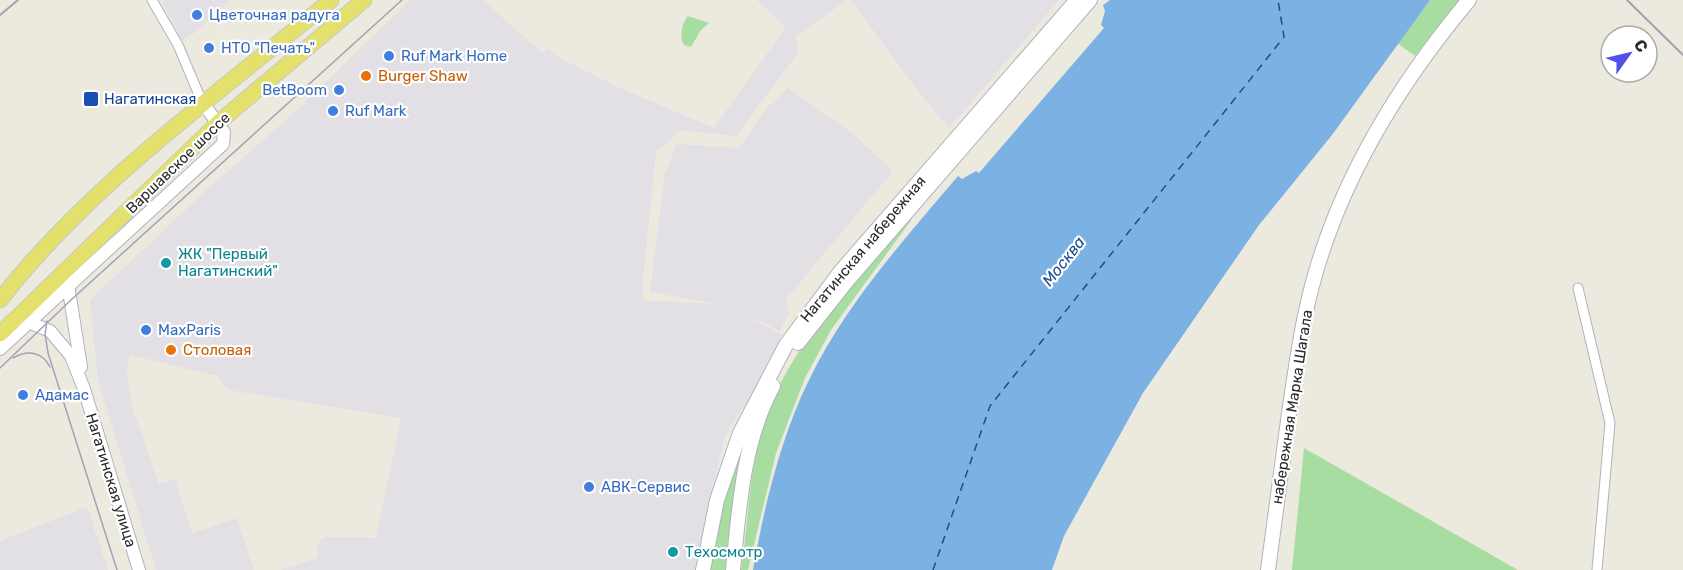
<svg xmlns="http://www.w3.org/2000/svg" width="1683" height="570" font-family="Rubik,sans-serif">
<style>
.industrial{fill:#e2dfe5}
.green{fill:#a8dda1}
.water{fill:#7cb2e3}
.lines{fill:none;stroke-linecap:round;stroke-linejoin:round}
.ferry{stroke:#1a4e90;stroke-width:1.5;stroke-dasharray:8 6;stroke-linecap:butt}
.minor-casing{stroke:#b2b2bd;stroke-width:11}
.tertiary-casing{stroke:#b2b2bd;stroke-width:14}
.secondary-casing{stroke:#b2b2bd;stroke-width:16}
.primary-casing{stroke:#c8c8c8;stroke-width:17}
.minor{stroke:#fff;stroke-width:9}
.tertiary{stroke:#fff;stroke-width:12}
.secondary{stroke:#fff;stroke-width:14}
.primary{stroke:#e3e16c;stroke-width:15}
.tram{stroke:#a3a2b3;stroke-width:1.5}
.rail{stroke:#a3a2b3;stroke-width:2}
.shop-dot{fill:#3f7fe0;stroke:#fff;stroke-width:2}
.food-dot{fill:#e8710a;stroke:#fff;stroke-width:2}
.transit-dot{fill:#1a4fb4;stroke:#fff;stroke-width:2}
.culture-dot{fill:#0f9aa8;stroke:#fff;stroke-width:2}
.labels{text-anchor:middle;stroke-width:4.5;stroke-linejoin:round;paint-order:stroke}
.shop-label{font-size:15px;fill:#366cbe;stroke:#fff;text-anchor:start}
.food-label{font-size:15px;fill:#c56008;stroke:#fff;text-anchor:start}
.transit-label{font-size:15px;fill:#164399;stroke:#fff;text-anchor:start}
.street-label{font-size:15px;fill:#2b2b2b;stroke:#fff}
.culture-label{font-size:15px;fill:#0d838f;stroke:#fff;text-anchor:start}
.water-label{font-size:16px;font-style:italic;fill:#1a4e90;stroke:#fff}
</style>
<rect width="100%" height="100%" fill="#ece9df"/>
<path class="industrial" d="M161,0H231L193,34L182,40Z
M410,0H483L542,53L547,48L556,56L620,88L714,128L786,27L757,0H847L796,36L798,53L736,136L680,130L656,152L642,288L644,301L716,304L650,292L665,174L677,144L739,148L770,104L772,105L788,88L852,133L893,171L786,299L789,313L780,331L720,303L782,335L758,383L724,438L694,570H280L318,558V543L324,537L376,538L401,418L228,390L218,376L130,355L126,371L132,407L159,484L175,479L192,533L237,518L254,570H156L98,380L90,300L200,196L294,113Z
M851,0H1059L949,128L921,95Z
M87,507L108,570H0V541Z"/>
<path class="green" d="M1430,0H1459L1415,56L1397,43Z
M688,16L709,23L701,30L691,47L684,45C679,38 682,22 688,16Z
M912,219L831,330L805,378L776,453L748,570H741C748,525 749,472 762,429C785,350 850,288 901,226Z
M748,426L728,570H707L726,486Z
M1304,448L1518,570H1292Z"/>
<path class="water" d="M1110,0H1430L1332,135L1259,225L1143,393L1064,536L1052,570H753C764,507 780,440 808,382C845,305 903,241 958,176L962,179L976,171L979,173L1104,28L1101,25L1105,11L1103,5Z"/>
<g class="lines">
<path class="ferry" d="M933,570L990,406L1284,37L1278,0"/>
<g class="minor-casing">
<path id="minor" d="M152,0L178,45L202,102
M1578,288L1610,423L1597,570"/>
</g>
<g class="tertiary-casing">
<path id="tertiary" d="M67,278L81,367
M28,322L50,331L71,356L84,389L139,570
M0,349L223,144L224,132L202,102"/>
</g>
<g class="secondary-casing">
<path id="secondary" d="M798,343L847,281L1090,0
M703,570L717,500L740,433L786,345L841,271L1077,0
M733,570C739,508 743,441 773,386
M1268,570C1275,518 1282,465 1289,413C1296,366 1302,320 1315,275C1344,173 1402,80 1469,0"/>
</g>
<g class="primary-casing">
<path id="primary" d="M0,300C91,183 218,94 331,0
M0,334L218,123L364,0"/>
</g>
<use href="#minor" class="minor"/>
<use href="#tertiary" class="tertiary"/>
<use href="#secondary" class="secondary"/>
<use href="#primary" class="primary"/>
<path class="tram" d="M47,321L45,334L48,353L117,570
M13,358C27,350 42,351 50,367
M0,368L72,299L402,0"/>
<path class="rail" d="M1627,0L1683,55
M0,15L18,0"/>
</g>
<g class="shop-dot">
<circle cx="197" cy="15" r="6"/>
<circle cx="209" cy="48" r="6"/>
<circle cx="389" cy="56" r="6"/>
<circle cx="339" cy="90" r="6"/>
<circle cx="333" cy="111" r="6"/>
<circle cx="146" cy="330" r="6"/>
<circle cx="23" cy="395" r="6"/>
<circle cx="589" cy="487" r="6"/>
</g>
<g class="food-dot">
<circle cx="366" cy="76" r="6"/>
<circle cx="171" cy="350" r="6"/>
</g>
<rect class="transit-dot" x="83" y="91" width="16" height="16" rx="3"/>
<g class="culture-dot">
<circle cx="166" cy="263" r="6"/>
<circle cx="673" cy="552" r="6"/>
</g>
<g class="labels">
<g class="shop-label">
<text x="209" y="20">Цветочная радуга</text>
<text x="221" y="53">НТО "Печать"</text>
<text x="401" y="61">Ruf Mark Home</text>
<text x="327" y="95" text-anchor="end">BetBoom</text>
<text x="345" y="116">Ruf Mark</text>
<text x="158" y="335">MaxParis</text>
<text x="35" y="400">Адамас</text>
<text x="601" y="492">АВК-Сервис</text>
</g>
<g class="food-label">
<text x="378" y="81">Burger Shaw</text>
<text x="183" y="355">Столовая</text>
</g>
<g class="transit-label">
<text x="104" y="104">Нагатинская</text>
</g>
<g class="street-label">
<text transform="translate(178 163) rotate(-44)" y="5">Варшавское шоссе</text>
<text transform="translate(863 249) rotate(-50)" y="5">Нагатинская набережная</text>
<text transform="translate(1292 407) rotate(-81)" y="5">набережная Марка Шагала</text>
<text transform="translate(111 480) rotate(73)" y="5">Нагатинская улица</text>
</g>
<g class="culture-label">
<text x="178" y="259">ЖК "Первый<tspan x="178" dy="17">Нагатинский"</tspan></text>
<text x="685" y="557">Техосмотр</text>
</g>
<g class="water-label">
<text transform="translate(1063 261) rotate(-52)" y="6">Москва</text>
</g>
</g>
<g transform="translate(1629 54) rotate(56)"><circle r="28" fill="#ffffff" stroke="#aaaaaa" stroke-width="1.5"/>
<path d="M0-4.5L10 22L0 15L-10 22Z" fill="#534fe9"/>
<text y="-9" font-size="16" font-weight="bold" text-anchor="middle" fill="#2b2b2b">С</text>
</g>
</svg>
